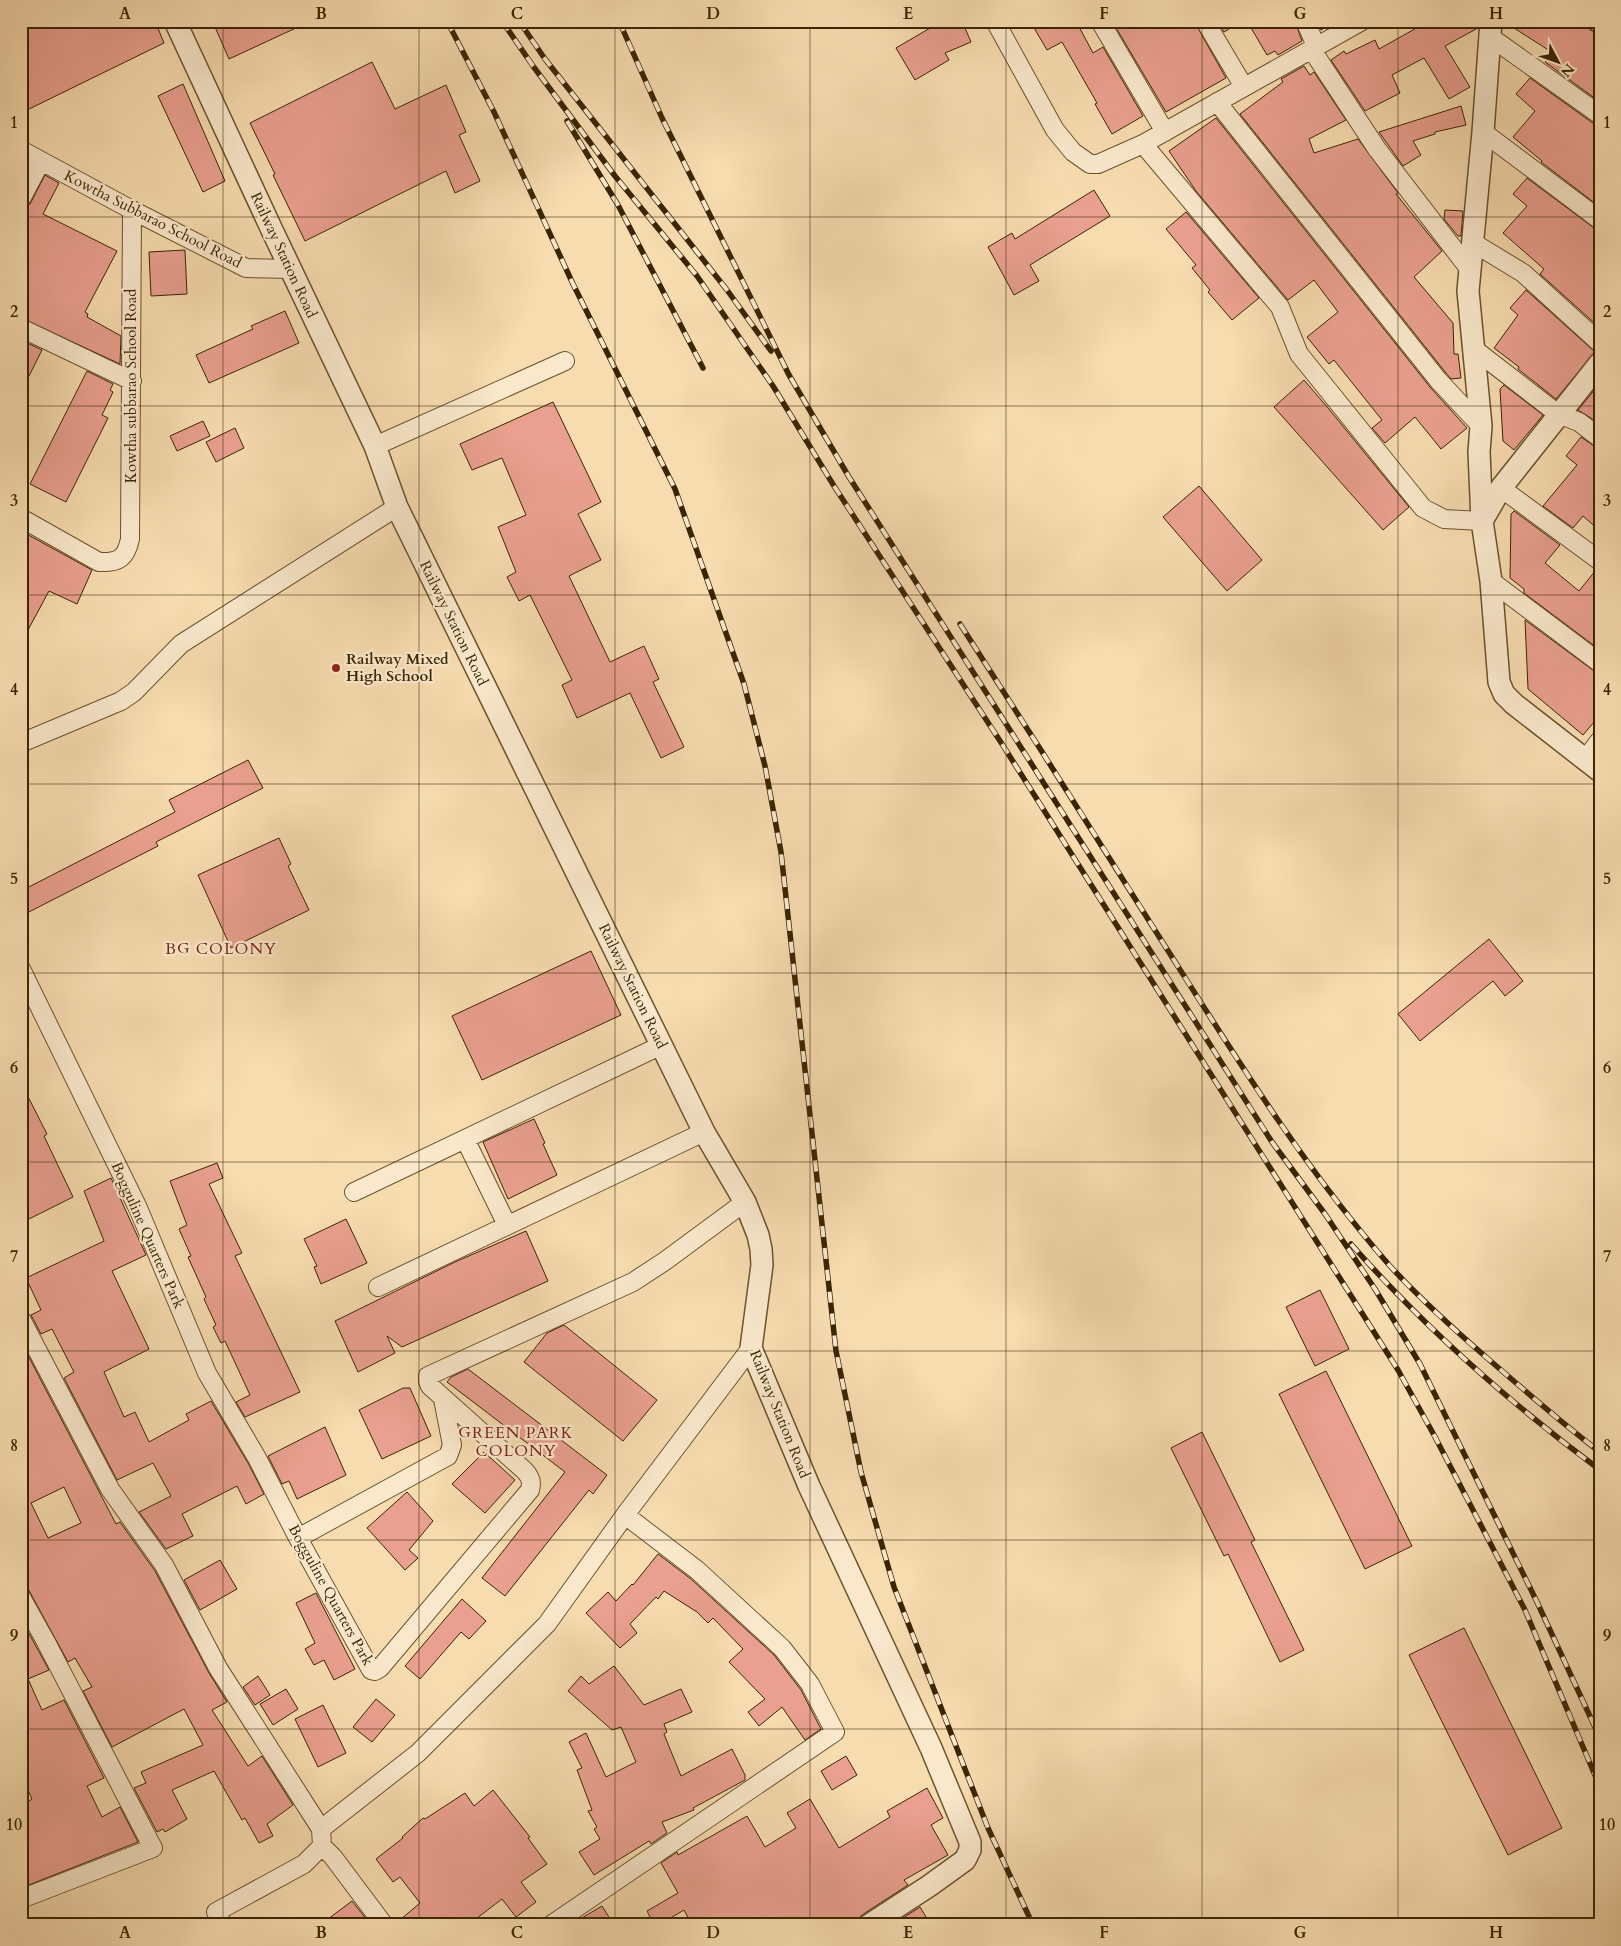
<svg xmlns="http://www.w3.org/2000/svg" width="1621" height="1946" font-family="Cardo,serif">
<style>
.building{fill:#eaa090;stroke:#3b2501;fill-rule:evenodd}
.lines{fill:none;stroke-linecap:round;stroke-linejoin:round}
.minor-casing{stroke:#6a532d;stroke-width:20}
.tertiary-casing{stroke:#6a532d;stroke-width:24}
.minor{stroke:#fae8cc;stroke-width:18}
.tertiary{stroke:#fae8cc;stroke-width:21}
.rail-casing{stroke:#3b2501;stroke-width:5.5}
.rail{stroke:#fae8cc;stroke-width:4;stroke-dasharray:11;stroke-linecap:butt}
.grid{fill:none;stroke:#3b2501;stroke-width:1;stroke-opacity:0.55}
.poi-dot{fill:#8f2418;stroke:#fae8cc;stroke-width:2}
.labels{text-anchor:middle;stroke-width:4.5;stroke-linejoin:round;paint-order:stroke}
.street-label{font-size:15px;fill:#3b2501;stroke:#fae8cc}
.poi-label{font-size:15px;font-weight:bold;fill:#3b2501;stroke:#fae8cc;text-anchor:start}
.neighbourhood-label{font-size:16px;letter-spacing:1px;fill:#7a1f14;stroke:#fae8cc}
.neatline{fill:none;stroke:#3b2501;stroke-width:2}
.grid-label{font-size:16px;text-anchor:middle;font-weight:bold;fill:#3b2501}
</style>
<rect width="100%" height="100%" fill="#f7dcb0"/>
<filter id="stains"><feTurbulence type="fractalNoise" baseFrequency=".004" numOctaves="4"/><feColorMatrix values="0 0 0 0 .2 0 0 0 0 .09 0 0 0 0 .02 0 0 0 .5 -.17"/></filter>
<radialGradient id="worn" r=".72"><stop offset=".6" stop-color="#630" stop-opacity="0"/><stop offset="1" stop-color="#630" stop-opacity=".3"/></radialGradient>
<path class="building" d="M29,21H155L164,43L25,111L21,102V25Z
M226,21H311L229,59L215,27Z
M942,21H962L971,42L945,53L949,60L915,80L896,48Z
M1030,21H1076L1093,53L1103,47L1143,116L1112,134L1095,104L1097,103L1062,42L1047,50Z
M1112,21H1194L1226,78L1166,112Z
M1217,21H1242L1224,32Z
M1247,21H1295L1302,41L1278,55L1275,51L1267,55Z
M1317,21H1335L1321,30Z
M1429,21H1478V28L1445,46L1470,87L1449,99L1424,58L1392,75L1400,93L1365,111L1331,60L1344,51L1346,54L1375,40L1379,49Z
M1503,21H1586L1590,30L1600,34V102L1545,62L1553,53Z
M372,62L395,109L446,85L466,132L459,135L480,181L455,193L446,171L305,241L273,175L275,174L250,123Z
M1304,66L1310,75L1314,72L1346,120L1309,139L1314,153L1358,139L1398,193L1396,194L1442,251L1414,277L1453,323L1454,354H1458L1461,378L1451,379L1446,373L1240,114L1283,82L1281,79Z
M1530,78L1594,124L1600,126V207L1541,162L1542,161L1513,137L1535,111L1516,94Z
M183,84L225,181L203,192L158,96Z
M1461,106L1466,125L1435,132V134L1413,141L1421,155L1403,166L1379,132Z
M1216,118L1430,387L1467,428L1441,449L1415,417L1385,443L1372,428L1382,420L1334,360L1329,364L1307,337L1338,312L1314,280L1288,300L1196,191L1169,151Z
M45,175L59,183L43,214L117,251L85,312L88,314L87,317L121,336L120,364L21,318V216L25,208L30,204Z
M1527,178L1594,228L1600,230V328L1540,274L1544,269L1503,233L1527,206L1513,194Z
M1094,190L1110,216L1030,265L1039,281L1014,295L988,247L1012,233L1015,239Z
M1445,210L1463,211L1461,236H1458L1444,219Z
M1186,212L1259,298L1232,320L1208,292L1210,290L1192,268L1196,265L1166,229Z
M185,250L187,294L151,296L149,252Z
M1526,290L1595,352L1556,399L1518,369L1519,367L1494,348L1518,315L1510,308Z
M285,311L299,343L209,383L196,355L253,329L251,326Z
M21,340L42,350L21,392Z
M87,371L113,384L110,390L113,392L102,415L108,418L66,502L30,484Z
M1304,380L1328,408L1409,507L1383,530L1274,407Z
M1600,383V413L1594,420L1578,410Z
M1504,385L1543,415L1514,450L1503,441L1500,389Z
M553,402L601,502L578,514L601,560L569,576L610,662L644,646L659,679L653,682L684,747L661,758L630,693L577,718L562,685L572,680L530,595L519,601L507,577L516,572L498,527L526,515L502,458L472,470L460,444Z
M203,421L210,436L177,451L170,436Z
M235,428L244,448L216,462L206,442Z
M1581,437L1594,446L1600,448V531L1583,516L1573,528L1543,506L1577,465L1566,456Z
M1199,486L1262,560L1227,591L1163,517Z
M1514,511L1560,545L1545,563L1579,591L1596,570L1600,571V650L1524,593V589L1510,578L1511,514Z
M23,532L92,570L77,604L49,591L21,643V536Z
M1525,620L1594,671L1600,673V715L1583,735L1528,689Z
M248,760L263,788L156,842L158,846L21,916V891L175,812L169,800Z
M279,838L291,864L288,866L309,910L231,948L198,875Z
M1489,939L1523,981L1505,996L1493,981L1420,1041L1398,1014Z
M591,951L621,1015L482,1080L452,1016Z
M21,1083L47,1134L44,1136L73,1197L21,1223Z
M534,1119L545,1143L543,1144L557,1175L508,1199L483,1142Z
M217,1163L223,1178L209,1184L242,1253L235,1256L300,1392L245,1417L236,1402L250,1395L225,1341L221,1343L213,1327L216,1325L204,1299L206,1297L188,1257L191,1256L179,1229L187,1225L170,1181Z
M111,1178L146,1255L112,1271L149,1349L104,1372L124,1417L135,1412L149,1442L189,1420L186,1414L211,1401L248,1463L264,1494L246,1504L237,1486L182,1514L193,1536L166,1549L139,1512L171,1496L153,1463L117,1480L64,1378L74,1372L52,1329L41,1334L31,1315L41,1310L26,1278L104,1241L84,1191Z
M346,1219L367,1263L321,1284L314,1267L317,1266L304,1239Z
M526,1231L548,1281L402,1347L387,1336L395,1353L358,1372L335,1321L455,1262Z
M1320,1290L1349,1349L1315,1366L1286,1307Z
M564,1325L657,1400L623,1441L524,1362L547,1333Z
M21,1342L116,1524L120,1522L155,1571L209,1673L227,1702L212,1710L248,1766L262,1756L293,1805L267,1824L273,1836L259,1843L245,1818L242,1820L214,1771L172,1790L187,1819L165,1832L163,1829L157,1832L134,1788L146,1783L141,1772L203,1745L184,1709L112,1747L83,1691L92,1687L75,1658L68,1662L21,1576ZM64,1487L81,1523L48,1538L31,1503Z
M468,1369L607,1475L593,1494L589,1490L505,1596L482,1578L565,1472L447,1382L451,1377Z
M1326,1371L1412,1546L1365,1569L1279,1394Z
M403,1388H410L431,1436L382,1459L359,1410Z
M325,1427L346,1475L297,1499L289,1481L282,1484L268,1456Z
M1202,1432L1255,1540L1251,1542L1304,1650L1280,1662L1228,1554L1224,1556L1171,1448Z
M484,1452L515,1480L485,1513L452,1484Z
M407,1492L433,1521L409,1550L418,1558L405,1570L367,1528Z
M658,1554L691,1579L774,1655L801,1690L821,1729L805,1740L782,1707L759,1726L748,1712L765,1699L729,1662L743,1649L713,1618L708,1623L697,1612L664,1591L658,1599L656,1597L630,1624L637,1633L620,1648L586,1613L608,1592L616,1601L632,1584L633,1585Z
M220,1560L237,1589L200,1610L184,1580Z
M316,1593L355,1669L334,1680L324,1660L314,1665L305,1649L315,1643L296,1603Z
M462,1599L486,1621L469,1639L461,1632L420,1679L405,1666Z
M21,1619L49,1670L28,1679L42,1710L64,1700L104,1778L87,1786L102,1817L120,1807L138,1842L21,1888V1811L28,1808L26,1803L32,1799L21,1775Z
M1464,1628L1562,1828L1508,1855L1409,1655Z
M614,1666L644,1705L681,1689L692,1712L664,1724L667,1732L664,1734L681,1776L732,1749L745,1775V1780L693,1808L694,1810L662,1822L667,1833L651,1844L649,1841L594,1875L579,1852L600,1839L594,1829L597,1827L588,1811L592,1810L577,1770L582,1768L569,1742L586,1733L606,1777L636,1762L621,1727L612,1730L568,1691L581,1676L589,1684Z
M258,1676L270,1695L255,1705L243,1687Z
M286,1689L298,1709L273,1725L260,1704Z
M376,1699L395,1715L372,1742L353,1727Z
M323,1705L346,1753L318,1767L295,1719Z
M846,1756L857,1775L832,1790L821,1771Z
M927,1788L943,1818L931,1825L948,1855L904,1880L908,1885L862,1915L850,1925H692L684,1910L659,1925H654L647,1911L678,1893L661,1863L677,1852L678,1855L747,1816L765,1847L796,1828L787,1813L810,1799L839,1848L890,1817L887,1811Z
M493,1790L530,1837L528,1838L547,1864L521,1882L536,1902L516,1917L502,1899L468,1925H394L420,1903L400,1877L393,1882L376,1859L403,1838L402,1837L423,1818L425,1819L465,1793L474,1806Z
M352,1901L371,1925H320Z
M602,1906L614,1925H570Z
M920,1907L931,1925H892Z"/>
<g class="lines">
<g class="minor-casing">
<path id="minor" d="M995,21L1055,130L1073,152L1090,164H1098L1143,144L1362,21
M1100,21L1165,132
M1205,21L1244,87
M1305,21L1317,48
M1596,21L1600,24
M1489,36L1600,115
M1312,50L1377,149L1470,270
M1217,102L1438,380L1481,426
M1483,132L1600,220
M1143,144L1280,307L1299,354L1423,508L1444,519L1482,521
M21,150L132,210L246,268L291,269
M21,199L41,161
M1472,242L1523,273L1600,343
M21,328L132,381
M1474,349L1558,414L1579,422L1600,438
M375,446L565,361
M1501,488L1600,561
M21,518L99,562C119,563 126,558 130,539L132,210
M1491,581L1600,663
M21,743L121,701L134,692L181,644L397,507
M1585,760L1600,740
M21,969L138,1208L207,1373L257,1458L298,1538L371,1670L375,1671L380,1668L530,1490C532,1482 531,1478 525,1471L430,1386L428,1381V1376L633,1282L665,1261L745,1202
M465,1139L507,1225
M354,1192L662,1045
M378,1287L704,1132
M21,1319L110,1489L164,1565L218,1668L321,1829
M298,1538L448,1456L452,1445L443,1399
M21,1597L46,1642L153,1848L21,1899
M322,1846L333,1857L384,1925
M223,1925L216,1912L304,1864L322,1846L321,1829L418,1753L547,1624L625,1515L751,1348
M551,1925L835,1732L810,1684L782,1648L697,1570L625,1515"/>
</g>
<g class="tertiary-casing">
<path id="tertiary" d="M175,21L271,228L375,446L397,507L704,1132L745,1202L758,1235L761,1249L762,1265L751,1348L809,1486L931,1748L970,1842V1850L965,1860L929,1886L869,1925
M1491,21L1483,132L1468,291L1481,426L1479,452L1482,521L1491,581L1499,682L1504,694L1514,704L1600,771
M1482,521L1501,488L1600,363"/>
</g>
<use href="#minor" class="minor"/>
<use href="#tertiary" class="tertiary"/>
<g class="rail-casing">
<path id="rail" d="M447,21L494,112L573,284L675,489L744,684L765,766L781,852L836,1351L861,1472L894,1587L988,1828L1033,1925
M502,21L533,66L615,176L697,276L773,386L834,486L1002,744L1398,1370L1434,1435L1525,1610L1600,1787
M519,21L545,59L727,290L771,351
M619,21L662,118L789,375L849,477L1272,1142L1325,1214L1375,1289L1420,1364L1537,1602L1600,1738
M567,121L618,205L703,368
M960,624C1029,731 1097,838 1165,946C1235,1056 1304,1168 1390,1266C1422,1301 1458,1333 1494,1364C1529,1394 1563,1424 1600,1452
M1351,1244C1425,1328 1510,1403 1600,1470"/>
</g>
<use href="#rail" class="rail"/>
</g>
<path class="grid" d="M223,21V1925M419,21V1925M615,21V1925M810,21V1925M1006,21V1925M1202,21V1925M1398,21V1925M21,217H1600M21,406H1600M21,595H1600M21,784H1600M21,973H1600M21,1162H1600M21,1351H1600M21,1540H1600M21,1729H1600"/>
<circle class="poi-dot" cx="336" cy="668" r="5"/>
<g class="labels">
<g class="street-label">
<text transform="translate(153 219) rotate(27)" y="5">Kowtha Subbarao School Road</text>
<text transform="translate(284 255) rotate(65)" y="5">Railway Station Road</text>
<text transform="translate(131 386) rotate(-90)" y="5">Kowtha subbarao School Road</text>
<text transform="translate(454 623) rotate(64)" y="5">Railway Station Road</text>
<text transform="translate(633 986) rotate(64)" y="5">Railway Station Road</text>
<text transform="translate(148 1235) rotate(66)" y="5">Bogguline Quarters Park</text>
<text transform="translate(780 1414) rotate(68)" y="5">Railway Station Road</text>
<text transform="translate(331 1595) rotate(61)" y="5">Bogguline Quarters Park</text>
</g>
<g class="poi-label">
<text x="346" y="664">Railway Mixed<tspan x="346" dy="17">High School</tspan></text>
</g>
<g class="neighbourhood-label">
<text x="221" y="954">BG COLONY</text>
<text x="516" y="1438">GREEN PARK<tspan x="516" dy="18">COLONY</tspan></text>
</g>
</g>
<rect width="1621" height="1946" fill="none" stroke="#f7dcb0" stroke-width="55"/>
<g transform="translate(1558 62) rotate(131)" stroke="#fae8cc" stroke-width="4" paint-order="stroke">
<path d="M0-4L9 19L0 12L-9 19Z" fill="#3b2501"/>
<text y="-8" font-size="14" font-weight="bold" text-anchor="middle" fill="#3b2501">N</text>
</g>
<rect x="28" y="28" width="1566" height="1890" class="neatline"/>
<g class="grid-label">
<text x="125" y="19">A</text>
<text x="321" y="19">B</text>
<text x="517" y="19">C</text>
<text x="713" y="19">D</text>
<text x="908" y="19">E</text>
<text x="1104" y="19">F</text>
<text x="1300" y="19">G</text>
<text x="1496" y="19">H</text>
<text x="14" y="128">1</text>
<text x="1607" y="128">1</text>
<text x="14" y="317">2</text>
<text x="1607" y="317">2</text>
<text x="14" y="506">3</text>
<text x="1607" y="506">3</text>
<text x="14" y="695">4</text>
<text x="1607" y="695">4</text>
<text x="14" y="884">5</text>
<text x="1607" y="884">5</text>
<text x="14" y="1073">6</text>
<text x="1607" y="1073">6</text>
<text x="14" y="1262">7</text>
<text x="1607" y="1262">7</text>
<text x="14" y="1451">8</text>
<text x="1607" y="1451">8</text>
<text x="14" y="1641">9</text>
<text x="1607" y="1641">9</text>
<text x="14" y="1830">10</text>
<text x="1607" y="1830">10</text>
<text x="125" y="1938">A</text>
<text x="321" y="1938">B</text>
<text x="517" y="1938">C</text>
<text x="713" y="1938">D</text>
<text x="908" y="1938">E</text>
<text x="1104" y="1938">F</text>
<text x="1300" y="1938">G</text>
<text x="1496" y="1938">H</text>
</g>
<rect width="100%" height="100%" filter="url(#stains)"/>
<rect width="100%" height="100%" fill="url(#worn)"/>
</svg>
